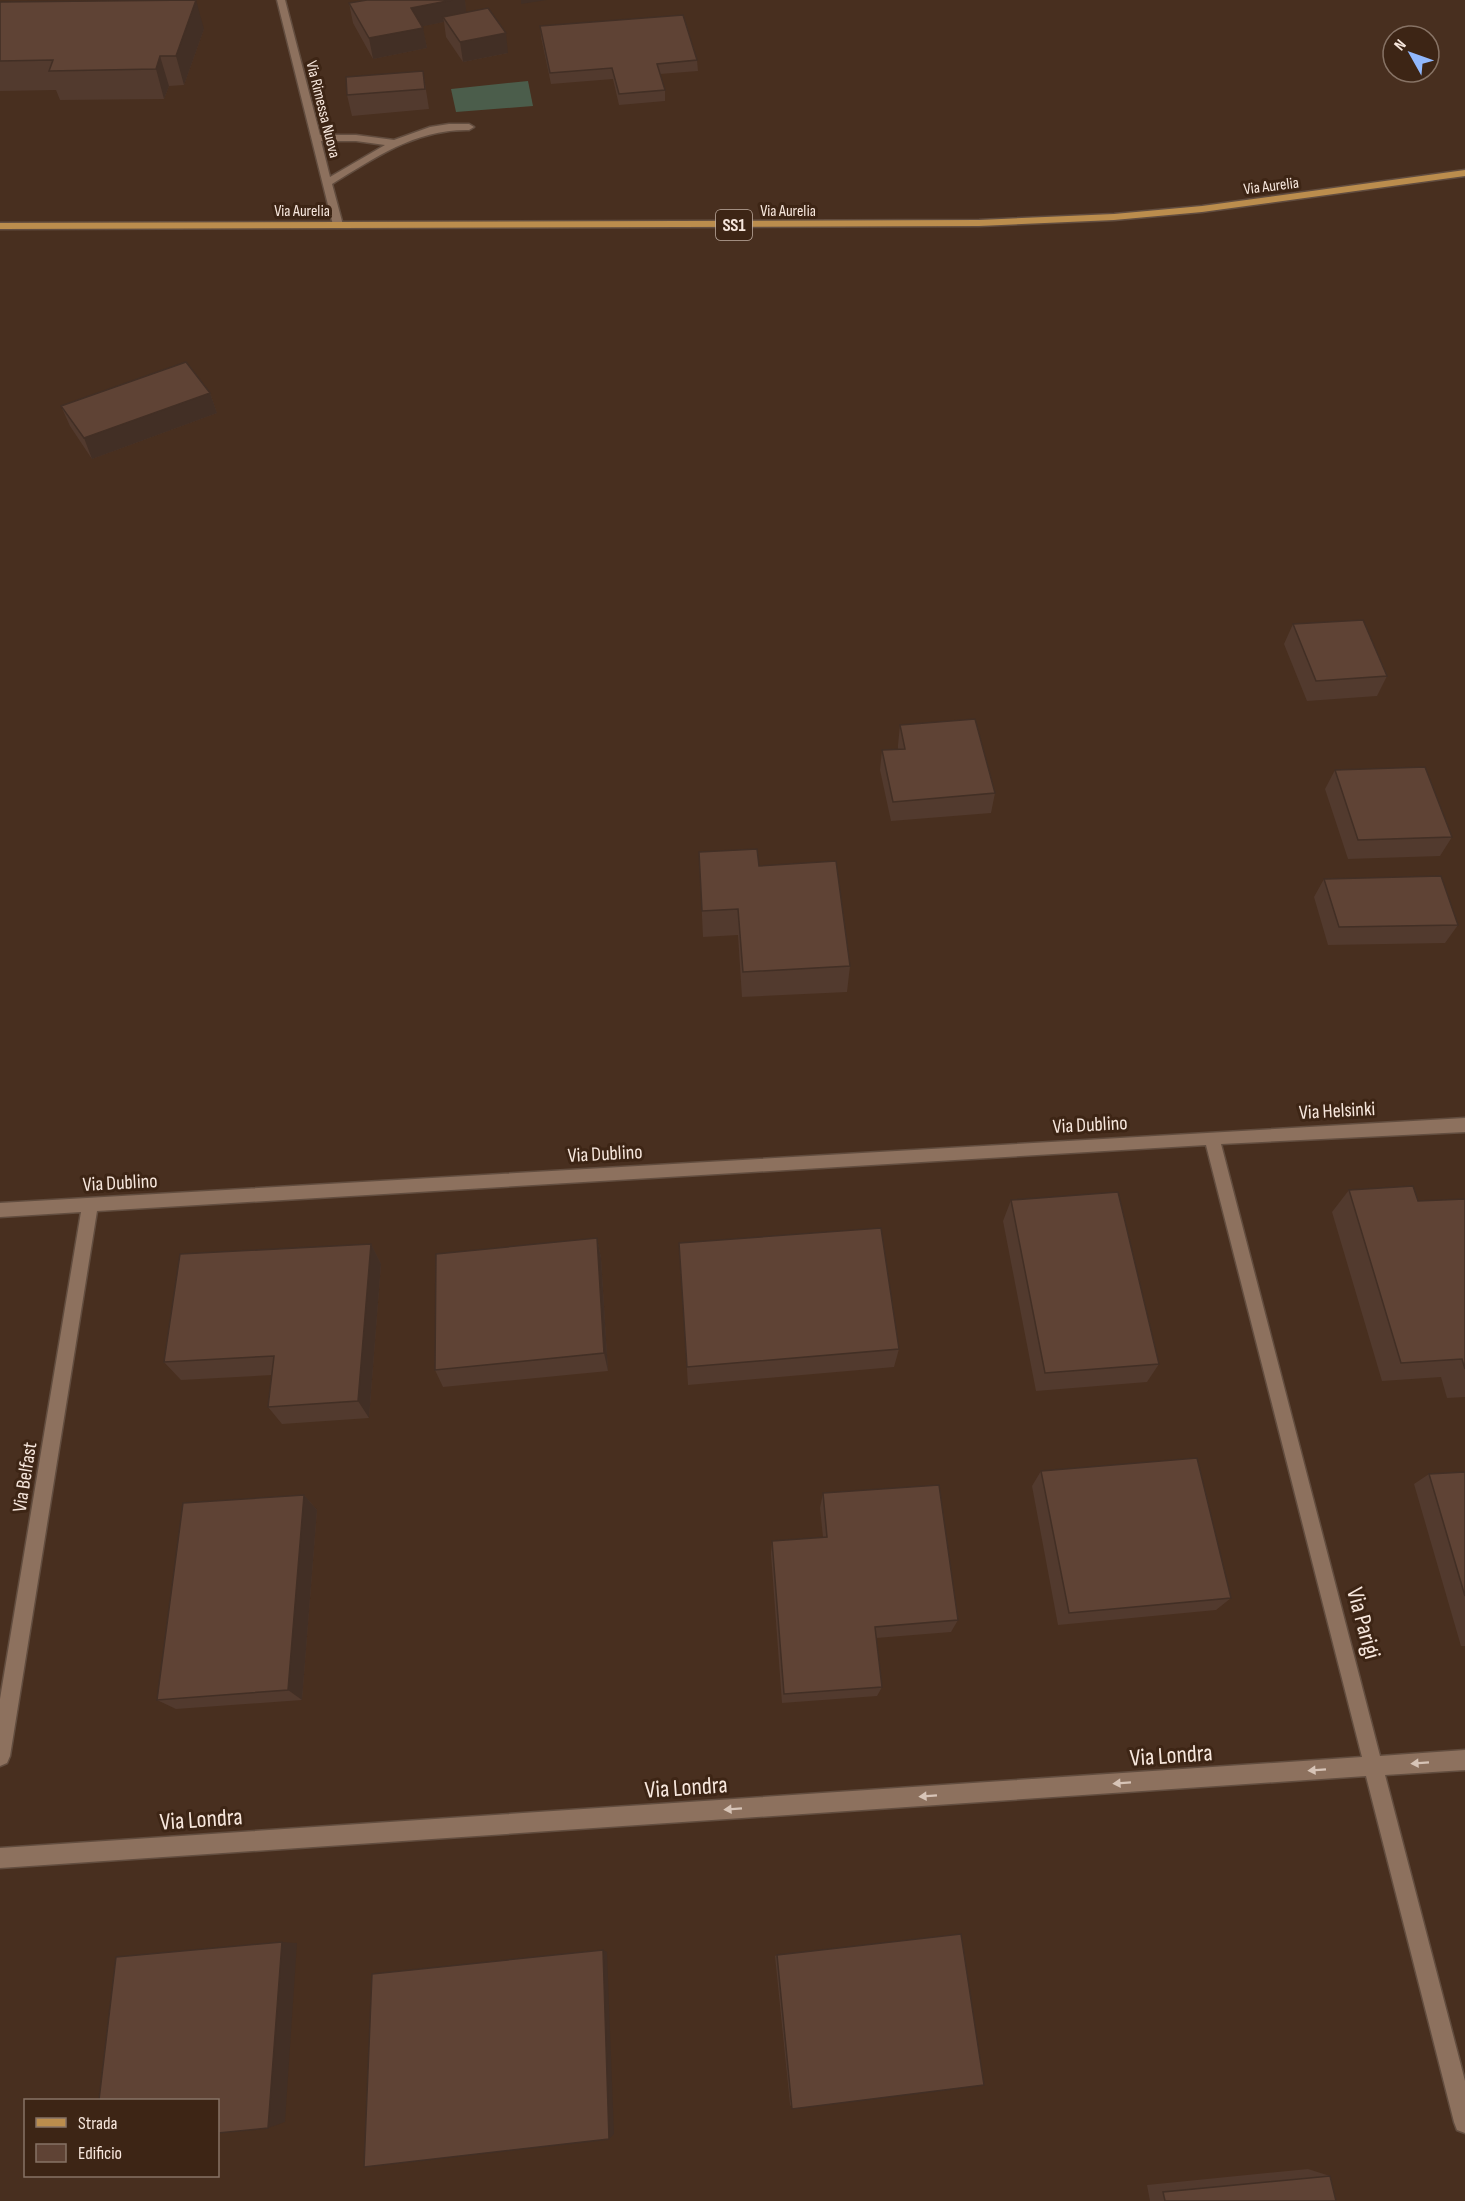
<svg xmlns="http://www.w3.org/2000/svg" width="1465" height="2201" font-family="'Sofia Sans Condensed',sans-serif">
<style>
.green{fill:#4b5d4b}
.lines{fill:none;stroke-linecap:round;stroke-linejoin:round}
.minor-casing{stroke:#624d3f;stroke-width:3}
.major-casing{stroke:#624d3f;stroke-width:3}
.minor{fill:#8d715e;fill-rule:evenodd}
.major{fill:#bb8d4d;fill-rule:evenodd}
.wall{fill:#523a2e}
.shaded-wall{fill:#422f25}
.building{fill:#5f4335;stroke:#422f25;stroke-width:1.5}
.oneway{fill:#d7c4b7}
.labels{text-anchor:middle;stroke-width:6;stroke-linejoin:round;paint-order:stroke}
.far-street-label{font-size:16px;fill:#f7e7dd;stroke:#3d2515}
.shield{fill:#3d2515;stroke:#bfada1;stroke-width:1.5}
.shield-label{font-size:18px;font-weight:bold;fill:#f7e7dd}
.street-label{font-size:20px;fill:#f7e7dd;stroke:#3d2515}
.near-street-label{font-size:24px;fill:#f7e7dd;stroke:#3d2515}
</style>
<rect width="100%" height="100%" fill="#482f1f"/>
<path class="green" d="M528,81L533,106L456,112L451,89Z"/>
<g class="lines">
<g class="minor-casing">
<path id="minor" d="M277,0H285L320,135H356L394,140L430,127L449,124H469L474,127L469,130C416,129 376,157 332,184L343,225L341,227L333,225ZM321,141H356L385,145L330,177Z
M1465,1118V1132L1221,1144L1380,1756L1465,1750V1770L1385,1775L1465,2081V2133L1457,2130L1454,2122L1366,1776L0,1868V1848L1362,1757L1206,1145L97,1211L10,1756L7,1763L0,1766V1699L81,1212L0,1217V1203Z"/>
</g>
<g class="major-casing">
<path id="major" d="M1465,170V176L1202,212L1114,220L979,226L0,229V223L979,220L1114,214L1202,206Z"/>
</g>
<use href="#minor" class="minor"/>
<use href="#major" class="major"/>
</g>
<path class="wall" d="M367,0H465L466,13L508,53L463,62L446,37L444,22L422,26L427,48L373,59L353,23L349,3Z
M0,2L204,29L184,85L169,86L164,99L60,100L56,90L0,91Z
M540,26L697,60L698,71L660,74L665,90V101L619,105L613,79L551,84L541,37Z
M423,71L429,109L352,116L347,95Z
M210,393L217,413L92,459L70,426L61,406Z
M1293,624L1387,676L1377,696L1307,701L1284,644Z
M900,725L995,793L991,813L891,821L880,770L882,750L898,749V745Z
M1335,770L1452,837L1440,856L1348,859L1325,789Z
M699,852L759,866L850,966L847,992L742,997L738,935L703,937Z
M1324,879L1458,925L1445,943L1328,945L1314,897Z
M1349,1190L1418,1201L1465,1199V1397L1447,1398L1441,1377L1382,1381L1332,1212Z
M1011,1200L1159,1364L1147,1382L1036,1391L1003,1221Z
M597,1238L601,1258L608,1371L443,1387L435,1370Z
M679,1243L899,1349L894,1367L688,1385Z
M371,1244L381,1264L369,1418L282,1424L268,1407L272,1375L181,1380L164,1362Z
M1041,1471L1231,1598L1216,1610L1058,1625L1032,1486Z
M1465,1472V1646H1461L1414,1484L1429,1474Z
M823,1493L958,1620L951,1632L876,1638L882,1687L877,1696L782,1703L771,1554L772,1541L823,1537L820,1508Z
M304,1495L317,1510L302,1700L176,1709L157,1700Z
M777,1955L792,2109L790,2104L775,1956Z
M1308,2169L1330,2176L1336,2201H1150L1147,2185Z"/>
<path class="shaded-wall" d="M196,0L204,29L184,85L176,56Z
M452,0H465L467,18L443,17L444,22L414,28L411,8Z
M521,0H547L521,4Z
M423,28L427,48L373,59L369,38Z
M506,33L508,53L463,62L460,42Z
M160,56L169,86L164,99L156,69Z
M210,393L217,413L92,459L84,438Z
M597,1238L601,1258L608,1371L604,1353Z
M371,1244L381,1264L369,1418L358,1401Z
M304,1495L317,1510L302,1700L288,1690Z
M282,1942L297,1943L285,2122L268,2128Z
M603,1950L607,1952L614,2134L609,2139Z"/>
<path class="building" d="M196,0L176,56H160L156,69L49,71L53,60L0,61V2Z
M367,0H452L411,8L423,28L369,38L349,3Z
M488,8L506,33L460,42L443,17Z
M683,15L697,60L657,64L665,90L619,94L612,68L550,73L540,26Z
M423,71L425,89L347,95L346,77Z
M186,362L210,393L84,438L61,406Z
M1363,620L1387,676L1316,681L1293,624Z
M975,719L995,793L893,802L882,750L905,749L900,725Z
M1425,767L1452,837L1358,840L1335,770Z
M757,849L759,866L836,861L850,966L743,972L738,909L702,911L699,852Z
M1441,876L1458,925L1339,927L1324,879Z
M1413,1186L1418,1201L1465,1199V1369L1462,1359L1401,1363L1349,1190Z
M1118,1192L1159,1364L1045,1373L1011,1200Z
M881,1228L899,1349L687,1367L679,1243Z
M597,1238L604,1353L435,1370L436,1254Z
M371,1244L358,1401L268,1407L274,1356L164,1362L180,1254Z
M1197,1458L1231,1598L1069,1613L1041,1471Z
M1465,1472V1596L1429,1474Z
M939,1485L958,1620L875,1627L882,1687L784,1694L772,1541L827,1537L823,1493Z
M304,1495L288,1690L157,1700L183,1503Z
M961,1934L984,2085L792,2109L777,1955Z
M282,1942L268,2128L218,2133V2100H99L116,1957Z
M603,1950L609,2139L364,2167L372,1974Z
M1330,2176L1336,2201H1165L1163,2192Z"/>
<defs><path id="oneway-solid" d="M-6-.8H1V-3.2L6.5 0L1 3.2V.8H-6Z" transform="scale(1.5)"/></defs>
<g class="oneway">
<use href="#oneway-solid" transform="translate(1420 1763) rotate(176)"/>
<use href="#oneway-solid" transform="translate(1317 1770) rotate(176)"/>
<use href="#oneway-solid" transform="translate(1122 1783) rotate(176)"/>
<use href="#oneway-solid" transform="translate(928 1796) rotate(176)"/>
<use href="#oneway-solid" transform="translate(733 1809) rotate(176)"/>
</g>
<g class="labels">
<g class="far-street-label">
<text transform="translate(324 109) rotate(76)" y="6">Via Rimessa Nuova</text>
<text transform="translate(1271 185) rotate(-7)" y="6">Via Aurelia</text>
<text x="302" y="216">Via Aurelia</text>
<text x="788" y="216">Via Aurelia</text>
</g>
<rect class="shield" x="716" y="210" width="36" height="30" rx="4.5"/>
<g class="shield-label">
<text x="734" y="231">SS1</text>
</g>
<g class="street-label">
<text transform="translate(1337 1110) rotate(-3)" y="7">Via Helsinki</text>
<text transform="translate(1090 1124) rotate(-3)" y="7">Via Dublino</text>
<text transform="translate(605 1153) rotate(-3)" y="7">Via Dublino</text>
<text transform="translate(120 1182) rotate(-3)" y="7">Via Dublino</text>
<text transform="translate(24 1477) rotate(-81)" y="7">Via Belfast</text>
</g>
<g class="near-street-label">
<text transform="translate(1364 1623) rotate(75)" y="8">Via Parigi</text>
<text transform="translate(1171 1755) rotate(-4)" y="8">Via Londra</text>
<text transform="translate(686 1787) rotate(-4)" y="8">Via Londra</text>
<text transform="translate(201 1819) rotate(-4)" y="8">Via Londra</text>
</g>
</g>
<rect x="24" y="2099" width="195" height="78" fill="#3d2515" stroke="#877365" stroke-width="1.5"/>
<rect x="36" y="2118" width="30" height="9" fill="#bb8d4d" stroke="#877365" stroke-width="1.5"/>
<text x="78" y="2129" font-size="18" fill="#f7e7dd">Strada</text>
<rect x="36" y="2144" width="30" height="18" fill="#5f4335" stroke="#877365" stroke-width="1.5"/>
<text x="78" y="2159" font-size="18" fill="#f7e7dd">Edificio</text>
<g transform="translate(1411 54) rotate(310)"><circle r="28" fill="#3d2515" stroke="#877365" stroke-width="1.5"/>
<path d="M0-4.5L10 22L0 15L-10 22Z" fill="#91b8fd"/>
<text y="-9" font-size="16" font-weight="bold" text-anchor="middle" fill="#f7e7dd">N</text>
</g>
</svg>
